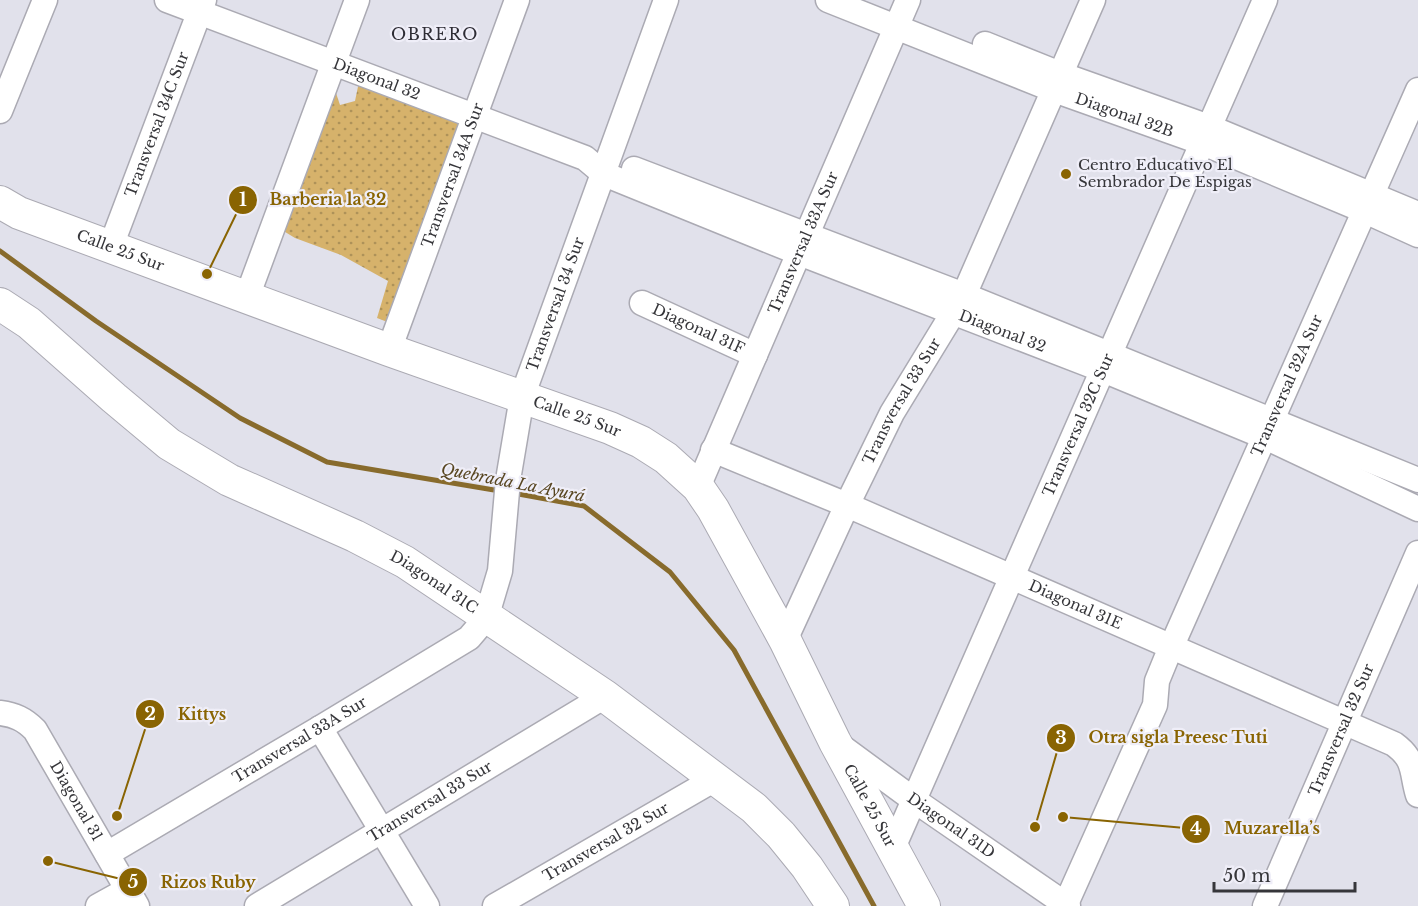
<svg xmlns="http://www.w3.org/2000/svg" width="1418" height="906" font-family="'Libre Baskerville',serif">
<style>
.grass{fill:url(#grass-dots)}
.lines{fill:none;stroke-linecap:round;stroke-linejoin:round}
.stream{stroke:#886b2c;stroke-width:5}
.minor-casing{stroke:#abaab3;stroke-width:27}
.major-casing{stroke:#abaab3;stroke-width:34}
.minor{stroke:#fff;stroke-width:24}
.major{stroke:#fff;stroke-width:32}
.poi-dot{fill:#896402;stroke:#efeef8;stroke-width:2}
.labels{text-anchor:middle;stroke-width:4.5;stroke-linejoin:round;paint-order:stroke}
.street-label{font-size:15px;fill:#36363a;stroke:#efeef8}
.poi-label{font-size:15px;fill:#36363a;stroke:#efeef8;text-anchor:start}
.neighbourhood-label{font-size:16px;letter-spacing:1.5px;fill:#2e2d35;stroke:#efeef8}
.water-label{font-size:16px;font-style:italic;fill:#584621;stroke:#efeef8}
.leader{fill:none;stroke:#896402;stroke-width:2}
.callout-dot{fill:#896402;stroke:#efeef8;stroke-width:2}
.mark-label{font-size:18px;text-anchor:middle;font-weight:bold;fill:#fff}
.callout-label{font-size:16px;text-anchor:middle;font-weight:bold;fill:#896402;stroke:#efeef8;stroke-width:4.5;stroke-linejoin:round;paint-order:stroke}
</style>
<defs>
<pattern id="grass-dots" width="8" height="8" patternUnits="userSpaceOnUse" patternTransform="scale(1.5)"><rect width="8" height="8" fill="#d6b26b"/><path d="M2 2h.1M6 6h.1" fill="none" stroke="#ae9259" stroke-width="1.8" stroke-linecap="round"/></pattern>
</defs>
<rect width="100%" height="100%" fill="#e1e1eb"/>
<path class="grass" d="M360,77L465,119L390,323L377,318L388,281L341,255L295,238L277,227L333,84L340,105L355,101Z"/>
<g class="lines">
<path class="stream" d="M0,251L96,321L240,418L327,462L500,491
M513,493L584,506L670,572L734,650L874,906"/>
<g class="minor-casing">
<g id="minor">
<path id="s1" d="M167,0L585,158L604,174L799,253L1103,370L1265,437L1418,509"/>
<path id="s2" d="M828,0L1054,90L1203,143L1365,211L1418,235"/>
<path d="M985,44L1060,74L1209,127L1418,214"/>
<path d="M0,111L45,0"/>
<path d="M634,169L964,295L1418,480"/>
<path id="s3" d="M111,246L204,0"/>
<path d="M247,297L357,0"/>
<path id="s4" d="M642,303L755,355"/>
<path id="s5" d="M389,350L517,0"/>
<path id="s6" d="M713,450L847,505L1394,744C1416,760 1411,772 1418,795"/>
<path id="s7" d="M698,487L908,0"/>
<path id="s8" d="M785,640L847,505L892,413L964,295L1093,0"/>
<path id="s9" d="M0,713C15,715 24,719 35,730L137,906"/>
<path d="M320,728L427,906"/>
<path id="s10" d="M839,745L914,800L1068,906"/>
<path id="s11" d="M892,850L1265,0"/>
<path id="s12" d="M107,854L320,728L469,638L486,618L500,571L508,480L522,397L666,0"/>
<path d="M98,906L127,890"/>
<path id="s13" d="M257,906L605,696"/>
<path id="s14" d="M495,906L715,779"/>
<path id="s15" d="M1065,906L1155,705L1157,681L1166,659L1418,90"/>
<path id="s16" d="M1265,906L1418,553"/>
</g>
</g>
<g class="major-casing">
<g id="major">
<path id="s17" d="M0,202L19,213L389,350L610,428L641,442L666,458L698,487L713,509L785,640L835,742L924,906"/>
<path id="s18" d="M0,304L29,323L114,398L169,444L229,480L355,536L405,562L605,696L754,808L781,835L807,867L833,906"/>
</g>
</g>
<use href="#minor" class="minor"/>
<use href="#major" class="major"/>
</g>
<circle class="poi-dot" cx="1066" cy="174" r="6"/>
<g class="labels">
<g class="street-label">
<text dy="5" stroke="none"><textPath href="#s1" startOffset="224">Diagonal 32</textPath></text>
<text dy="5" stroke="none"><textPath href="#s2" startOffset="318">Diagonal 32B</textPath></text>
<text dy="5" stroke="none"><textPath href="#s3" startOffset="130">Transversal 34C Sur</textPath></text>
<text dy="5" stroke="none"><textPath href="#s5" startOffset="186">Transversal 34A Sur</textPath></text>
<text dy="5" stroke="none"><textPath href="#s7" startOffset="266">Transversal 33A Sur</textPath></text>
<text dy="5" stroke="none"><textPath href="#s17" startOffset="130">Calle 25 Sur</textPath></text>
<text dy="5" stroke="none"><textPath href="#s12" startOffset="771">Transversal 34 Sur</textPath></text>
<text dy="5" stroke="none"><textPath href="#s4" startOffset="62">Diagonal 31F</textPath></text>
<text dy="5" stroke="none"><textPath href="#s1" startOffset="900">Diagonal 32</textPath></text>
<text dy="5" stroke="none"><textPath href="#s15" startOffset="567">Transversal 32A Sur</textPath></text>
<text dy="5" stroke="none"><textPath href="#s8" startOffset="266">Transversal 33 Sur</textPath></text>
<text dy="5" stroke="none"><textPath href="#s17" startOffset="616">Calle 25 Sur</textPath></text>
<text dy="5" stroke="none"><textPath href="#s11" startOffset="464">Transversal 32C Sur</textPath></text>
<text dy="5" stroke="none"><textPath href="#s18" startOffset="519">Diagonal 31C</textPath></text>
<text dy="5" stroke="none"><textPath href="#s6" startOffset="394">Diagonal 31E</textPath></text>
<text dy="5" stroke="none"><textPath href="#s16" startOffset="192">Transversal 32 Sur</textPath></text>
<text dy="5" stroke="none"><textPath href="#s12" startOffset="224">Transversal 33A Sur</textPath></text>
<text dy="5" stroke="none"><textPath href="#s9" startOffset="122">Diagonal 31</textPath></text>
<text dy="5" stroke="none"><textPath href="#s13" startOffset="202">Transversal 33 Sur</textPath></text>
<text dy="5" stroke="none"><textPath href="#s17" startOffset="1120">Calle 25 Sur</textPath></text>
<text dy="5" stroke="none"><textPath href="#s10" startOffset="138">Diagonal 31D</textPath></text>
<text dy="5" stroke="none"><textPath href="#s14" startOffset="128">Transversal 32 Sur</textPath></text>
</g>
<g class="poi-label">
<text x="1078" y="170">Centro Educativo El<tspan x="1078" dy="17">Sembrador De Espigas</tspan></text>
</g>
<g class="neighbourhood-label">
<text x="435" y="40">OBRERO</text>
</g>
<g class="water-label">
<text transform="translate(513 482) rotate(11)" y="6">Quebrada La Ayurá</text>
</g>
</g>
<path class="leader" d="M207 274L243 200M117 816L150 714M1035 827L1061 738M1063 817L1196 829M48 861L133 882"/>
<g class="callout-dot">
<circle cx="207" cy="274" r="6"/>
<circle cx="117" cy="816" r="6"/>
<circle cx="1035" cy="827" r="6"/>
<circle cx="1063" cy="817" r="6"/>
<circle cx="48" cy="861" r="6"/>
<circle cx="243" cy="200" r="15"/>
<circle cx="150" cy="714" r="15"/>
<circle cx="1061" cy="738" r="15"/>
<circle cx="1196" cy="829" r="15"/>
<circle cx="133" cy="882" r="15"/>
</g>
<g class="mark-label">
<text x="243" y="206">1</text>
<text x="150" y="720">2</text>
<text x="1061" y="744">3</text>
<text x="1196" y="835">4</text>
<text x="133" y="888">5</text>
</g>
<g class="callout-label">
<text x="328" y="205">Barberia la 32</text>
<text x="202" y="720">Kittys</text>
<text x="1178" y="743">Otra sigla Preesc Tuti</text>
<text x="1272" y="834">Muzarella’s</text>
<text x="208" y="888">Rizos Ruby</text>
</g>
<path d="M1214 882v9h141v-9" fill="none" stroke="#36363a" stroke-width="3"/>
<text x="1223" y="882" font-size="18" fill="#36363a" stroke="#efeef8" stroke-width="4.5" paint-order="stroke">50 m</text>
</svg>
